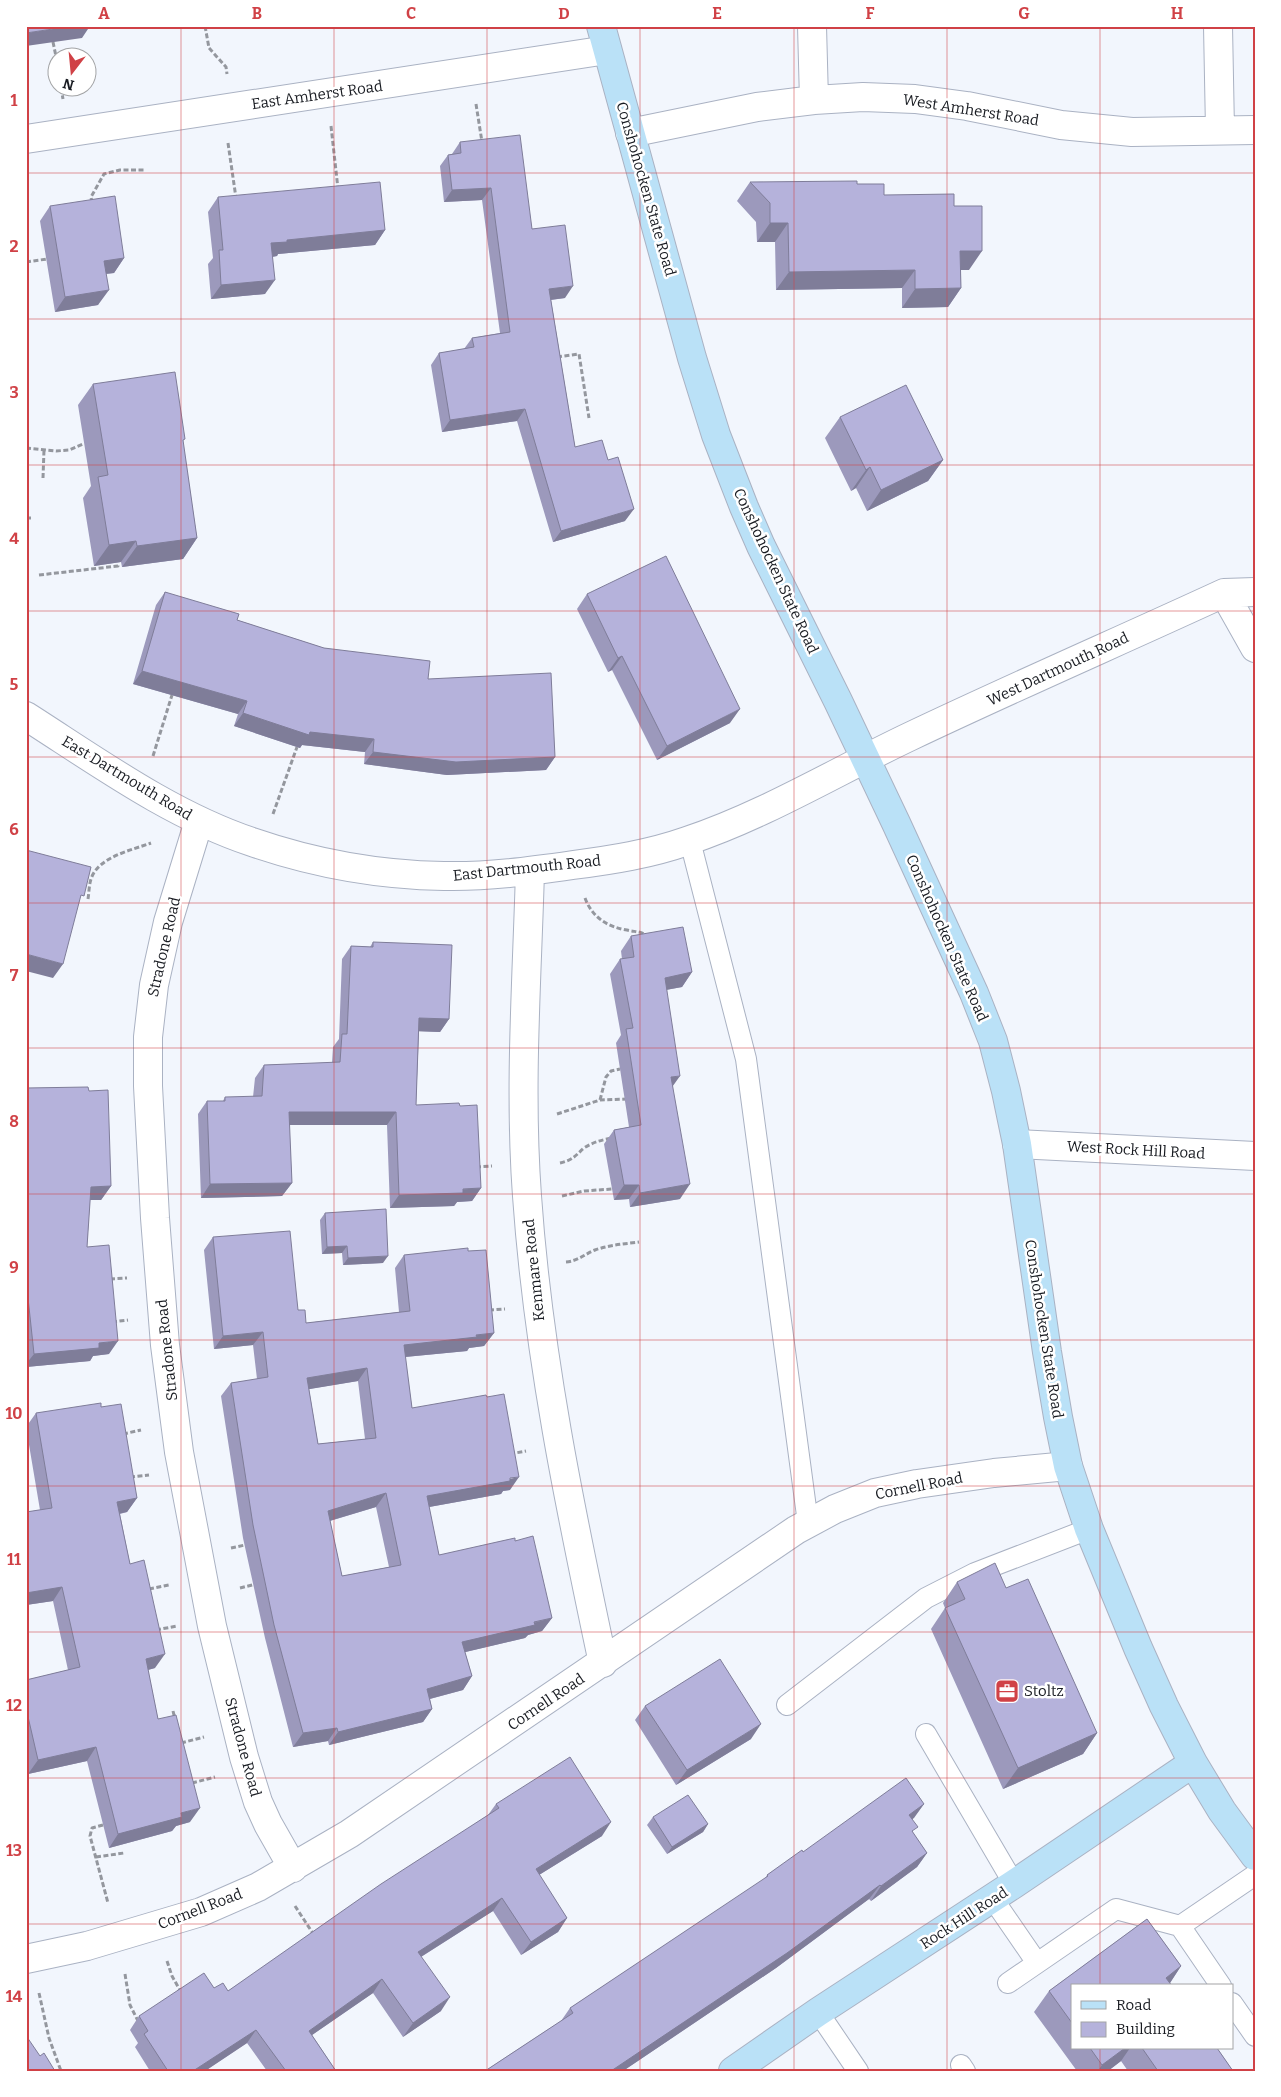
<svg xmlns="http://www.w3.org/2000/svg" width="1281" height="2097" font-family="Bitter,serif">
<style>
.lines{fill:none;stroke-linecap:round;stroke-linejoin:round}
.lane-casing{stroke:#aab2c3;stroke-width:22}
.street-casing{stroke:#aab2c3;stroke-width:30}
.secondary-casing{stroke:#aab2c3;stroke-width:30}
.path{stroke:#94979e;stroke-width:3;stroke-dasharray:5 2.5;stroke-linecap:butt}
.lane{stroke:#fff;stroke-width:20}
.street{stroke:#fff;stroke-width:28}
.secondary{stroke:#bae1f7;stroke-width:28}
.wall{fill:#9c99bc;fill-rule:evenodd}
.shaded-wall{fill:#7f7d99}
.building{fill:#b5b2db;stroke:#7f7d99;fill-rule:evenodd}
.grid{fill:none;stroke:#d04146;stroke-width:1;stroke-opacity:0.55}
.labels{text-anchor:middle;stroke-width:5;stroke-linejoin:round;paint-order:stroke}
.street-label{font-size:15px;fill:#181b21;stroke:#fff}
.poi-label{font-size:15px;fill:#181b21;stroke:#fff;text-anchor:start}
.neatline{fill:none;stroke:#d04146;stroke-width:2}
.grid-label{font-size:16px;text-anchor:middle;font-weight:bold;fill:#d04146}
</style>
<rect width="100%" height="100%" fill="#f2f6fd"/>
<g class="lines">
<g class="lane-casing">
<path id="lane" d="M690,841L746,1059L808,1523
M787,1705L926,1598L975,1573L1089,1529
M926,1734L1014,1884
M993,1899L1037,1963
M1008,1983L1116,1909L1180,1926
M1221,1986L1180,1926L1255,1875
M1232,2003L1255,2036
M818,2012L858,2071
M961,2065L965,2071"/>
</g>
<g class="street-casing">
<path id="street" d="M812,26L814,100
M1218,26L1220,130
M630,133L757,107L814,100L863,97L915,99L967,106L1061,125L1132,132L1255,130
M26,139L607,50
M1224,593L1255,648
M26,716C98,762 171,815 252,842C313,863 380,875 444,876C487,877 531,871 573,865C612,860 650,854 687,841C765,815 837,771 911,736C1014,687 1120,641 1224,593L1255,592
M199,821L168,922L154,985L148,1037V1086L155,1218L165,1345L179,1452L212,1626L244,1757L258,1802L268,1824L293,1868
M530,871C527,979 519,1088 527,1196C538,1354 570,1508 603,1663
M1017,1144L1255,1156
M26,1959L87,1946L201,1912L258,1887L349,1834L796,1530L835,1509L875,1493L917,1484L994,1473L1068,1466"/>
</g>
<g class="secondary-casing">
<path id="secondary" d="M601,26L692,358L716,435L744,507L761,546L838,701L896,823L974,993L993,1041L1006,1091L1017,1144L1047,1352L1058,1417L1068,1466L1089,1529L1138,1648L1164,1706L1193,1763L1222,1811L1255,1856
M733,2071L818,2012L1014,1884L1193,1763"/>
</g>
<path class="path" d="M205,26L209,48L226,67L227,74
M53,42L58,66
M61,88L63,99
M476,104L482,142
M331,126L338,189
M228,143L236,198
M92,203L91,197L104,174L120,170H145
M26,262L47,259
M557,357L579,354L589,418
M26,448L56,451L69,450L83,444
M43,478L44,450
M26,518H31
M39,575L118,566V563
M153,756L172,695
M273,814L297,747
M585,898C592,917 607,927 627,930C634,932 640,931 646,935
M88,899C89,893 89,885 91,879C98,857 132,850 151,843
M600,1100L606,1077L611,1071L620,1069
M557,1114L600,1100L628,1099
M560,1163C573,1160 575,1156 584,1148C593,1142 602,1140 612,1138
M476,1167L492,1166
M562,1196L584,1191L612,1189
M566,1262C578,1261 585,1254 595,1250C609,1245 624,1244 639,1242
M110,1279L127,1278
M489,1310L505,1309
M112,1322L128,1320
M123,1434L141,1430
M510,1454L526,1451
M130,1477L149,1475
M231,1548L245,1545
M240,1588L256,1584
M149,1589L169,1585
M156,1630L177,1626
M173,1711L175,1719
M181,1743L204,1737
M192,1783L215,1777
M103,1825L92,1828L90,1836L108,1903
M96,1857L124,1853
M295,1906L314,1935
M167,1961L172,1976L181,1992
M125,1974L130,2005L139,2023
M39,1993L49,2038L61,2071"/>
<use href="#lane" class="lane"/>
<use href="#street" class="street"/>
<use href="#secondary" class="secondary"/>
</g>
<path class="wall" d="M460,142L532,229L565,298L551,300L575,447L625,521L553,542L517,421L442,432L431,365L439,353L464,349L472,338L500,333L482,200L444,202L440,166L448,155L452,154Z
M750,182L857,184L884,195L954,206L969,270H961V288L948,307L902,308V288L776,290L775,242H757L756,222L737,201Z
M218,197L385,230L375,245L278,254L277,256L273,257L265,294L211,299L208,264L213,258L208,212Z
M50,206L124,258L114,273L106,274L98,305L55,312L40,221Z
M93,384L183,443L197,538L183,559L122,567L121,562L94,566L83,498L91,486L78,405Z
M840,417L943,460L928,481L867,511L856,488L851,491L825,438Z
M165,592L237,620L324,648L428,679L555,757L546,770L447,775L364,764L365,752L302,745L300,748L234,726L238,714L133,684L156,605Z
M587,594L730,723L657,760L612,670L608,672L577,609Z
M631,936L692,972L682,987L666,990L680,1199L630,1207L629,1199L614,1200L604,1144L614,1130L629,1127L616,1043L621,1035L610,974L620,959H622L621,951Z
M373,942L449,1019L440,1032L419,1031L416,1105L460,1106L481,1188L472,1201L457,1202L454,1206L390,1208L387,1125H289L292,1183L282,1196L201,1198L198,1114L207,1101H223L225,1097H253L255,1078L264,1065L332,1063L333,1047L339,1039L342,959L351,946L370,947Z
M26,1088L89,1091L111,1186L101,1200H90L87,1247L109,1354L93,1356L90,1361L26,1367Z
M325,1213L383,1263L343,1265L342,1253L322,1254L320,1220Z
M213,1237L298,1310L306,1323L399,1312L395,1268L404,1255L468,1251L494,1333L484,1346L469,1348L467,1351L405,1357L412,1408L510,1490L503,1491L501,1494L429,1507L439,1555L515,1541L552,1618L542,1631L528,1635L525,1638L465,1652L472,1676L463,1690L430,1699L432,1709L423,1722L329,1745L328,1741L293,1747L265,1638L243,1538L221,1396L231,1383L257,1379L253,1345L214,1349L204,1250ZM358,1381L365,1439L318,1444L309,1389ZM376,1507L389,1567L342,1576L330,1521Z
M101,1407L137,1498L127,1512L120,1514L130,1564L155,1668L148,1670L158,1719L190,1822L176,1826L172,1831L109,1848L87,1761L28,1774L26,1766V1680L68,1670L53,1601L26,1605V1512L40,1510L26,1427L36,1413Z
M957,1582L1097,1733L1083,1754L1003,1789L931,1629L945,1608L943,1603Z
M645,1706L751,1739L676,1785L635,1720Z
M496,1804L602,1836L539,1875L567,1918L558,1932L521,1955L493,1911L421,1957L441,2011L403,2037L373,1993L312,2035L336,2071H267L247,2043L205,2071H150L135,2047L138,2043L130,2030L139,2016L214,1988L228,1991L488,1815Z
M924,1804L912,1819L913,1833L927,1853L917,1867L871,1901L869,1899L776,1968L623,2071H485L561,2021L570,2008L765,1879L767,1875L803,1852Z
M653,1817L708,1824L703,1832L667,1854L647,1825Z
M1147,1919L1181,1966L1170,1983L1172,1986H1072V2048H1217L1233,2071H1128L1121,2061L1108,2071H1077L1034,2012L1049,1991Z"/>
<path class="shaded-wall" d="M73,26H90L82,38L26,46V33Z
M491,188L482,200L444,202L452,190Z
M770,223H788L775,242H757Z
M385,230L375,245L278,254L277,256L261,258L271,243L287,240Z
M960,251H982L969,270H947Z
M124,258L114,273L94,275L104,261Z
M915,270L902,288L776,290L789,272Z
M275,280L265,294L211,299L221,285Z
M573,286L565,298L541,301L549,289Z
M961,288L948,307L902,308L915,289Z
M109,290L98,305L55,312L65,297Z
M525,409L517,421L442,432L450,420Z
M943,460L928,481L867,511L881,490Z
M870,467L856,488L851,491L866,470Z
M634,509L625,521L553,542L561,531Z
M197,538L183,559L122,567L137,546Z
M136,541L121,562L94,566L109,545Z
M622,656L612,670L608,672L618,658Z
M142,671L247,701L238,714L133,684Z
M740,709L730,723L657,760L667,746Z
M243,713L374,739L365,752L302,745L300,748L234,726Z
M373,752L555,757L546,770L447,775L364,764Z
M26,954L63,964L53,978L26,971Z
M692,972L682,987L654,992L665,978Z
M419,1018L449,1019L440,1032L410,1031Z
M680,1076L670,1090L671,1077Z
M289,1112H396L387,1125H280Z
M292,1183L282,1196L201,1198L210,1184Z
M690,1184L680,1199L630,1207L640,1193Z
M624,1185H639L629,1199L614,1200Z
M111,1186L101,1200H82L91,1187Z
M481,1188L472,1201L457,1202L454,1206L390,1208L399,1195Z
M347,1246L342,1253L322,1254L327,1247Z
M388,1256L383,1263L343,1265L348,1258Z
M263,1332L253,1345L214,1349L223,1336Z
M494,1333L484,1346L469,1348L467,1351L394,1358L404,1345Z
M118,1341L109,1354L93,1356L90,1361L26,1367V1364L34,1354L99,1343Z
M367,1368L358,1381L298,1391L307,1378Z
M519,1477L510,1490L503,1491L501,1494L418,1509L427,1496Z
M386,1493L376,1507L319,1524L328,1511Z
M137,1498L127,1512L107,1516L117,1502Z
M62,1587L53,1601L26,1605V1593Z
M552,1618L542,1631L528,1635L525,1638L453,1655L462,1642Z
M165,1654L155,1668L136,1673L146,1659Z
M472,1676L463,1690L418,1702L427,1689Z
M432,1709L423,1722L329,1745L338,1732Z
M761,1724L751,1739L676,1785L687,1770Z
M337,1728L328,1741L293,1747L303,1733Z
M1097,1733L1083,1754L1003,1789L1018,1768Z
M96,1747L87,1761L28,1774L38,1760Z
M924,1804L914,1818L899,1829L909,1815Z
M200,1808L190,1822L176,1826L172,1831L109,1848L118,1834L181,1813Z
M611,1822L602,1836L526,1883L536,1869Z
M708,1824L703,1832L667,1854L672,1847Z
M927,1853L917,1867L871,1901L881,1886Z
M880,1885L869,1899L776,1968L623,2071H611Z
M502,1898L493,1911L408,1965L418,1952Z
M567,1918L558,1932L521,1955L531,1942Z
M1181,1966L1168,1986L1166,1978Z
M382,1979L373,1993L299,2044L309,2031Z
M450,1997L441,2011L403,2037L413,2023Z
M256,2030L247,2043L205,2071H193Z
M1125,2048H1130L1121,2061L1108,2071H1098L1102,2065Z"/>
<path class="building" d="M26,26H73L26,33Z
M520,135L532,229L565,225L573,286L549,289L575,447L602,440L608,460L618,457L634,509L561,531L525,409L450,420L439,353L474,347L472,338L510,332L491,188L452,190L448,155L461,153L460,142Z
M857,181V184H884V195L954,194V206H982V251H960L961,288L915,289V270L789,272L788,223H770V203L750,182Z
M380,182L385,230L287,240V242L271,243L275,280L221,285L219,250H223L218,197Z
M115,196L124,258L104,261L109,290L65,297L50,206Z
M175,372L185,439L183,440L197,538L137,546L136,541L109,545L98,477L108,475L93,384Z
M906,385L943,460L881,490L870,467L866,470L840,417Z
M666,556L740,709L667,746L622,656L618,658L587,594Z
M165,592L239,614L237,620L324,648L430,661L428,679L551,673L555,757L456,762L373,752L374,739L310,732L309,735L243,713L247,701L142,671Z
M26,850L91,867L84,896L81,895L63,964L26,954Z
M683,927L692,972L665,978L680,1076L671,1077L690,1184L640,1193L639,1185H624L614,1130L641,1125L626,1029L633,1028L620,959L634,957L631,936Z
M373,942L452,945L449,1019L419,1018L416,1105L459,1103L460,1106L477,1105L481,1188L463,1189V1193L399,1195L396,1112H289L292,1183L210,1184L207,1101H225V1097L262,1096L264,1065L340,1062L342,1034H347L351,946L373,947Z
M88,1087L89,1091L108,1090L111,1186L91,1187L87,1247L109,1245L118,1341L99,1343V1348L34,1354L26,1279V1088Z
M386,1209L388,1256L348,1258L347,1246L327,1247L325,1213Z
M290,1231L298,1310H305L306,1323L410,1311L404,1255L468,1248V1251L486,1250L494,1333L476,1335L477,1337L404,1345L412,1408L486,1395L487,1397L504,1394L519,1477L510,1478V1481L427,1496L439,1555L515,1538V1541L533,1536L552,1618L534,1622L535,1625L462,1642L472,1676L427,1689L432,1709L338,1732L337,1728L303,1733L274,1625L253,1525L231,1383L268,1377L263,1332L223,1336L213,1237ZM367,1368L376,1438L318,1444L307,1378ZM386,1493L401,1565L342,1576L328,1511Z
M101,1403V1407L121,1404L137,1498L117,1502L130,1564L144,1560L165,1654L146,1659L158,1719L176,1715L200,1808L181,1813L182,1817L118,1834L96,1747L38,1760L26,1708V1680L80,1667L62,1587L26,1593V1512L52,1508L36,1413Z
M995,1563L1006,1588L1028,1579L1097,1733L1018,1768L945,1608L965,1599L957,1582Z
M720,1659L761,1724L687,1770L645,1706Z
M570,1757L611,1822L536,1869L567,1918L531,1942L502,1898L418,1952L450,1997L413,2023L382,1979L309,2031L336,2071H286L256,2030L193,2071H168L144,2034L148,2031L139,2016L204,1973L214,1988L223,1983L228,1991L381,1884L499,1808L496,1804Z
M906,1778L924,1804L909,1815L918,1827L912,1831L927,1853L881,1886L880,1885L787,1953L611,2071H485L573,2013L570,2008L768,1876L767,1875L802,1850L803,1852Z
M688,1795L708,1824L672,1847L653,1817Z
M1147,1919L1181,1966L1166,1978L1172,1986H1072V2023L1049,1991Z
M26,2037H27L40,2056L44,2053L55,2071H26Z
M1090,2048H1125L1102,2065Z
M1142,2048H1217L1233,2071H1158Z"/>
<path class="grid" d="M181,26V2071M334,26V2071M487,26V2071M640,26V2071M794,26V2071M947,26V2071M1100,26V1986M26,173H1255M26,319H1255M26,465H1255M26,611H1255M26,757H1255M26,903H1255M26,1048H1255M26,1194H1255M26,1340H1255M26,1486H1255M26,1632H1255M26,1778H1255M26,1924H1255M1100,2048V2071"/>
<defs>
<g id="office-square" transform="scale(1.25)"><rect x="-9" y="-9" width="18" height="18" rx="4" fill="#d04146" stroke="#fff"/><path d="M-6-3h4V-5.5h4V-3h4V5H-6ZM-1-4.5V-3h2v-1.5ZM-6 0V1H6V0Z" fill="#fff"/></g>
</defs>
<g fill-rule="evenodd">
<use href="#office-square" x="1007" y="1691"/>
</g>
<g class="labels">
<g class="street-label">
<text transform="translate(317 95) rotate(-8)" y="5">East Amherst Road</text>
<text transform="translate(971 110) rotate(9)" y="5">West Amherst Road</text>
<text transform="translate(646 189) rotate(74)" y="5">Conshohocken State Road</text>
<text transform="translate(776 571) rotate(65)" y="5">Conshohocken State Road</text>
<text transform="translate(1058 669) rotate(-25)" y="5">West Dartmouth Road</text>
<text transform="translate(127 778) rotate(31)" y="5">East Dartmouth Road</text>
<text transform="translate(527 868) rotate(-6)" y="5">East Dartmouth Road</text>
<text transform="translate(947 938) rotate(66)" y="5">Conshohocken State Road</text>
<text transform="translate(164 947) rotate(-77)" y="5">Stradone Road</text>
<text transform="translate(1136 1150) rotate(3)" y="5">West Rock Hill Road</text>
<text transform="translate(534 1270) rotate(-96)" y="5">Kenmare Road</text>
<text transform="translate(1044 1329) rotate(81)" y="5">Conshohocken State Road</text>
<text transform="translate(167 1350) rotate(-96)" y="5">Stradone Road</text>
<text transform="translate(919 1486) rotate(-11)" y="5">Cornell Road</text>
<text transform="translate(546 1702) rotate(-34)" y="5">Cornell Road</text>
<text transform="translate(243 1747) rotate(75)" y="5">Stradone Road</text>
<text transform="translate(200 1909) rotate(-21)" y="5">Cornell Road</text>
<text transform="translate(964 1918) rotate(-33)" y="5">Rock Hill Road</text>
</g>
<g class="poi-label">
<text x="1024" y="1696">Stoltz</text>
</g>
</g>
<rect width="1281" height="2097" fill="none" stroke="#ffffff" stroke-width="55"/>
<rect x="1071" y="1984" width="162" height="65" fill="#ffffff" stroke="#a3a4a6"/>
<rect x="1081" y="2001" width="25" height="8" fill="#bae1f7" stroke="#a3a4a6"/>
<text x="1116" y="2010" font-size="15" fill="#181b21">Road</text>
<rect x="1081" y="2022" width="25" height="15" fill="#b5b2db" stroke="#a3a4a6"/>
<text x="1116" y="2034" font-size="15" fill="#181b21">Building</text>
<g transform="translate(72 72) rotate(196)"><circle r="24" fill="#ffffff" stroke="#a3a4a6"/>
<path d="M0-4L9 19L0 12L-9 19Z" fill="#d04146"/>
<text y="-8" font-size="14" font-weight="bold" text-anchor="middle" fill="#181b21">N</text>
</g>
<rect x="28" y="28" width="1226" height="2042" class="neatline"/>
<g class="grid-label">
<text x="104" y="19">A</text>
<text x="257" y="19">B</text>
<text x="411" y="19">C</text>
<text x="564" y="19">D</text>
<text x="717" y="19">E</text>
<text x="870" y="19">F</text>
<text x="1024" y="19">G</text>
<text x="1177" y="19">H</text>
<text x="14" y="106">1</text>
<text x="14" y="252">2</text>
<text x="14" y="398">3</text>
<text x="14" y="544">4</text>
<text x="14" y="690">5</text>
<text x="14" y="835">6</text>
<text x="14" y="981">7</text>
<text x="14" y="1127">8</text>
<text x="14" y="1273">9</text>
<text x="14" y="1419">10</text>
<text x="14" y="1565">11</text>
<text x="14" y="1711">12</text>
<text x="14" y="1856">13</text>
<text x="14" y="2002">14</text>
</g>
</svg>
